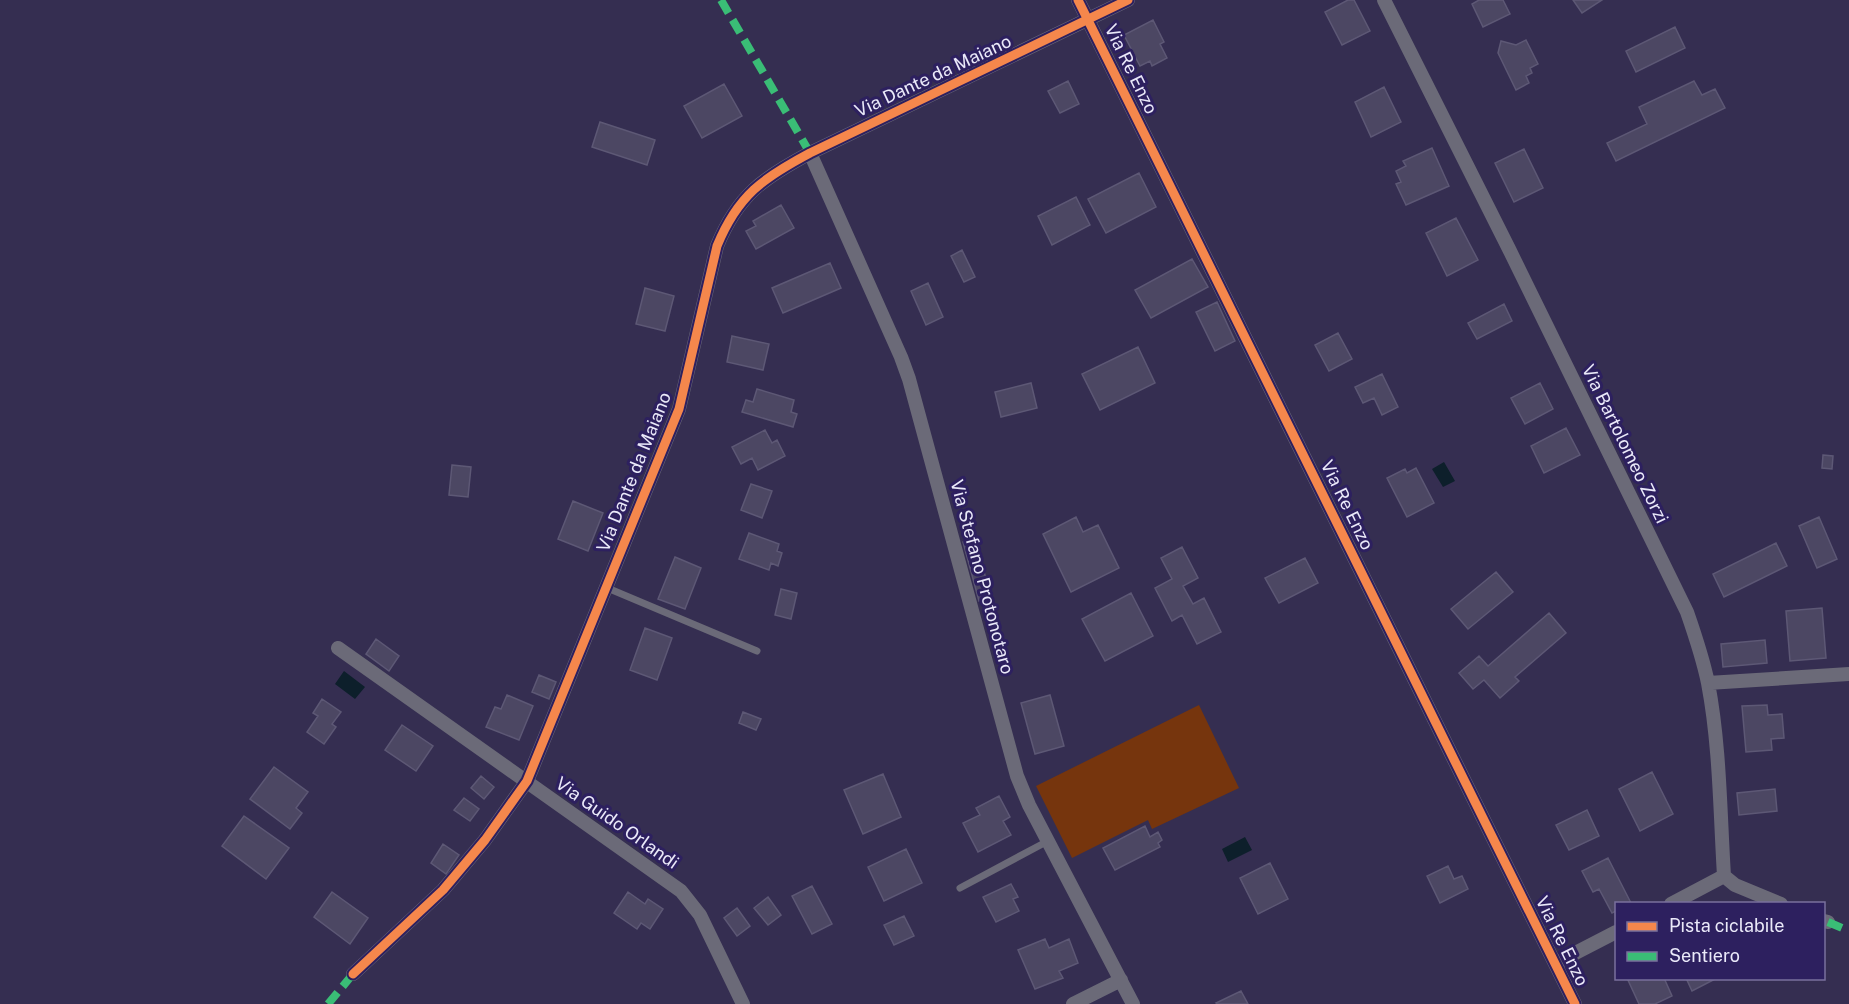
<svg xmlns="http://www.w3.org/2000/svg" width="1849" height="1004" font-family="'Public Sans',sans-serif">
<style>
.green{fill:#76350d}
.water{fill:#0d1f2b}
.building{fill:#4c4763;stroke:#5d5875;stroke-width:1.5}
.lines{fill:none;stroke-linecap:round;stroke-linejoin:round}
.lane{stroke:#6b6a78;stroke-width:7}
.street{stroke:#6b6a78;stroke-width:14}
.quiet{stroke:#3abd76;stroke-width:8;stroke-dasharray:15 8;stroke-linecap:butt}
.cycleway-casing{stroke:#2d205f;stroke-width:13}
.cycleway{stroke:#f5874c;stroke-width:9}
.labels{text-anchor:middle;stroke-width:6;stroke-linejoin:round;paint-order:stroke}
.street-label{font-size:18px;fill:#eae9f9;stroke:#2d205f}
</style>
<rect width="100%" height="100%" fill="#352e51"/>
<path class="green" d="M1199,705L1239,788L1152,829L1148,820L1072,858L1036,786Z"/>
<path class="water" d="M1444,462L1455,481L1443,487L1432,469Z
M344,671L365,687L355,699L335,684Z
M1245,837L1252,850L1228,862L1222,849Z"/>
<path class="building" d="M1348,0H1354L1370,31L1342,45L1325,12Z
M1479,0H1503L1510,14L1483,27L1472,4Z
M1573,0H1602L1582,13Z
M1153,20L1164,42L1160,44L1167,58L1152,66L1150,61L1140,66L1124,35Z
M1675,27L1685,48L1636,72L1626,51Z
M1526,40L1538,64L1530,68L1532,73L1526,76L1529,83L1516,90L1498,53L1501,41L1516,45Z
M1068,81L1079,104L1060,113L1048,91Z
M1694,81L1702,95L1715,89L1725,108L1616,161L1607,143L1647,124L1639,107Z
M724,84L742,116L702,138L684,106Z
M1384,87L1401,122L1371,137L1355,102Z
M600,122L655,140L647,165L592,147Z
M1432,148L1449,186L1406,205L1396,184L1401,182L1396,171L1406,166L1403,161Z
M1524,149L1543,188L1514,202L1495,163Z
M1139,173L1156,207L1106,233L1088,199Z
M1076,197L1090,225L1052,245L1038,216Z
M781,205L794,228L756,249L746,231L756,226L753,221Z
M1456,218L1478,260L1447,276L1426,233Z
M962,250L975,277L964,282L951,256Z
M1192,259L1208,287L1151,318L1135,290Z
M830,263L841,288L783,313L772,288Z
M928,283L943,317L926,325L911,291Z
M645,288L674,296L665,331L636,324Z
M1217,302L1235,341L1215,351L1196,312Z
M1504,304L1512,321L1477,339L1468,323Z
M1338,333L1352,359L1329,371L1315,345Z
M732,336L769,344L763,370L727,362Z
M1138,347L1155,383L1100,410L1082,374Z
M1382,374L1398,407L1382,415L1374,398L1363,403L1355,387Z
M1031,383L1037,408L1001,417L995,392Z
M1540,383L1553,409L1525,424L1511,398Z
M757,389L794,400L791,412L797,414L793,427L742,412L746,400L753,402Z
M1566,428L1580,455L1544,473L1531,446Z
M765,430L772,443L777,440L785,456L758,470L752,458L741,464L732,447Z
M1823,455L1833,456L1832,469L1822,468Z
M452,465L471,467L468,497L449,495Z
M1416,468L1434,503L1407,517L1387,478L1405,469L1407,473Z
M751,484L772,491L762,518L741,510Z
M573,501L603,513L588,551L558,539Z
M1076,517L1083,532L1098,525L1119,568L1071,592L1043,534Z
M1819,517L1837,559L1817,568L1799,526Z
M749,533L779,544L777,551L782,553L778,566L771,563L769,570L739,559Z
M975,539L991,597L979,601L963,542Z
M1776,543L1787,566L1724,597L1713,574Z
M1182,547L1198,578L1183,586L1193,604L1204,598L1221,632L1197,644L1182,615L1172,621L1155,588L1172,579L1161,558Z
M675,557L701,568L685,609L658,599Z
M1305,558L1318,583L1279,603L1265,578Z
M1496,572L1513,592L1468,629L1451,609Z
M781,589L797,593L791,619L775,615Z
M1131,593L1153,636L1105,661L1082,619Z
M1822,608L1826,658L1790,661L1786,611Z
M1549,613L1566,633L1515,677L1519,681L1500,698L1484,680L1473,689L1459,673L1479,656L1488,666Z
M645,628L672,638L657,680L630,670Z
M376,639L399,656L389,671L366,654Z
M1765,640L1767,663L1723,667L1721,644Z
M539,675L556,682L549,699L532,692Z
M507,695L533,706L519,740L486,727L495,707L501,709Z
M1050,695L1064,746L1035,754L1021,703Z
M322,699L341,712L332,724L336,727L324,744L307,732L318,716L313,713Z
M1767,705L1768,715L1782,714L1784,738L1771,739L1772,750L1746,752L1742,706Z
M743,712L761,719L756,730L739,723Z
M402,725L433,746L416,771L385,750Z
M274,767L308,792L296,808L302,813L290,829L250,799Z
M1652,772L1673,814L1640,831L1619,789Z
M883,774L901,817L863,834L844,790Z
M481,776L494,787L484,799L471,788Z
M1775,789L1777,811L1739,815L1737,793Z
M999,796L1010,817L1003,821L1011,835L978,852L963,823L980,815L976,808Z
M464,798L479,809L470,821L454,810Z
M1587,810L1599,836L1569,850L1556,825Z
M244,816L289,848L266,879L222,846Z
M1145,826L1150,837L1158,832L1162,840L1158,843L1160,847L1115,870L1103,848Z
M443,844L459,855L446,874L431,863Z
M906,849L922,883L884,901L868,867Z
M1608,858L1631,903L1616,904V911L1612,913L1599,889L1593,892L1582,871Z
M1270,863L1288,899L1258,914L1240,878Z
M1448,866L1454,879L1462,876L1468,889L1440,903L1427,876Z
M1011,884L1018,897L1013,899L1019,911L996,922L983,897Z
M812,886L832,924L812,934L792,896Z
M332,892L368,918L350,944L314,917Z
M628,892L645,904L648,899L663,909L650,929L641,923L637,929L614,913Z
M768,897L781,915L768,925L754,908Z
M737,908L750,926L737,936L724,918Z
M904,916L914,936L894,945L884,925Z
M1045,939L1049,948L1069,939L1078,963L1059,971L1063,978L1035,989L1018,950Z
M1627,978H1664L1672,996L1655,1004H1639Z
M1686,978H1717L1692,991Z
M1241,991L1248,1004H1217L1216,1003Z"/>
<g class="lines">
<path class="lane" d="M605,587L757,651
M960,888L1048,841"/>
<path class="street" d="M1078,0L1575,1004
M1384,0L1509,249L1687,612C1695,635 1703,659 1708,683C1720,746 1720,812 1724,876L1671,904
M810,153L901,357L909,379L1017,776L1029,805L1133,1004
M338,648L681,891L700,915L743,1004
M1708,683L1849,674
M1724,876L1735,885L1781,904
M1824,921L1828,922
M1556,963L1616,932
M353,974L443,890L485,840L527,781L679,409L717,246C738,195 763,178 810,153L1128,0
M1073,1004L1121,980"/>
<path class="quiet" d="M721,0L810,153
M1828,922L1849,931
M328,1004L353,974"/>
<g class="cycleway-casing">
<path id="cycleway" d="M1078,0L1575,1004
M353,974L443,890L485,840L527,781L679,409L717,246C738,195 763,178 810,153L1128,0"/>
</g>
<use href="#cycleway" class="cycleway"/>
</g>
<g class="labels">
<g class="street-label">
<text transform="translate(1131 69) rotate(64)" y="6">Via Re Enzo</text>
<text transform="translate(933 76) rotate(-25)" y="6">Via Dante da Maiano</text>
<text transform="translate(1625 444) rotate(64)" y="6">Via Bartolomeo Zorzi</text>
<text transform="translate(634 472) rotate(-68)" y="6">Via Dante da Maiano</text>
<text transform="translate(1347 505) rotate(64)" y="6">Via Re Enzo</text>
<text transform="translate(982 577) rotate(75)" y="6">Via Stefano Protonotaro</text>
<text transform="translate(617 823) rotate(35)" y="6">Via Guido Orlandi</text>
<text transform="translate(1562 941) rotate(64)" y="6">Via Re Enzo</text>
</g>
</g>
<rect x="1615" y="902" width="210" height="78" fill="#2d205f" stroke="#79709d" stroke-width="1.5"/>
<rect x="1627" y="922" width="30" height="9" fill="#f5874c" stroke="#79709d" stroke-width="1.5"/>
<text x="1669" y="932" font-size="18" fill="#eae9f9">Pista ciclabile</text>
<rect x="1627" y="952" width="30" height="9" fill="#3abd76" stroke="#79709d" stroke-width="1.5"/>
<text x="1669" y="962" font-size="18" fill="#eae9f9">Sentiero</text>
</svg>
